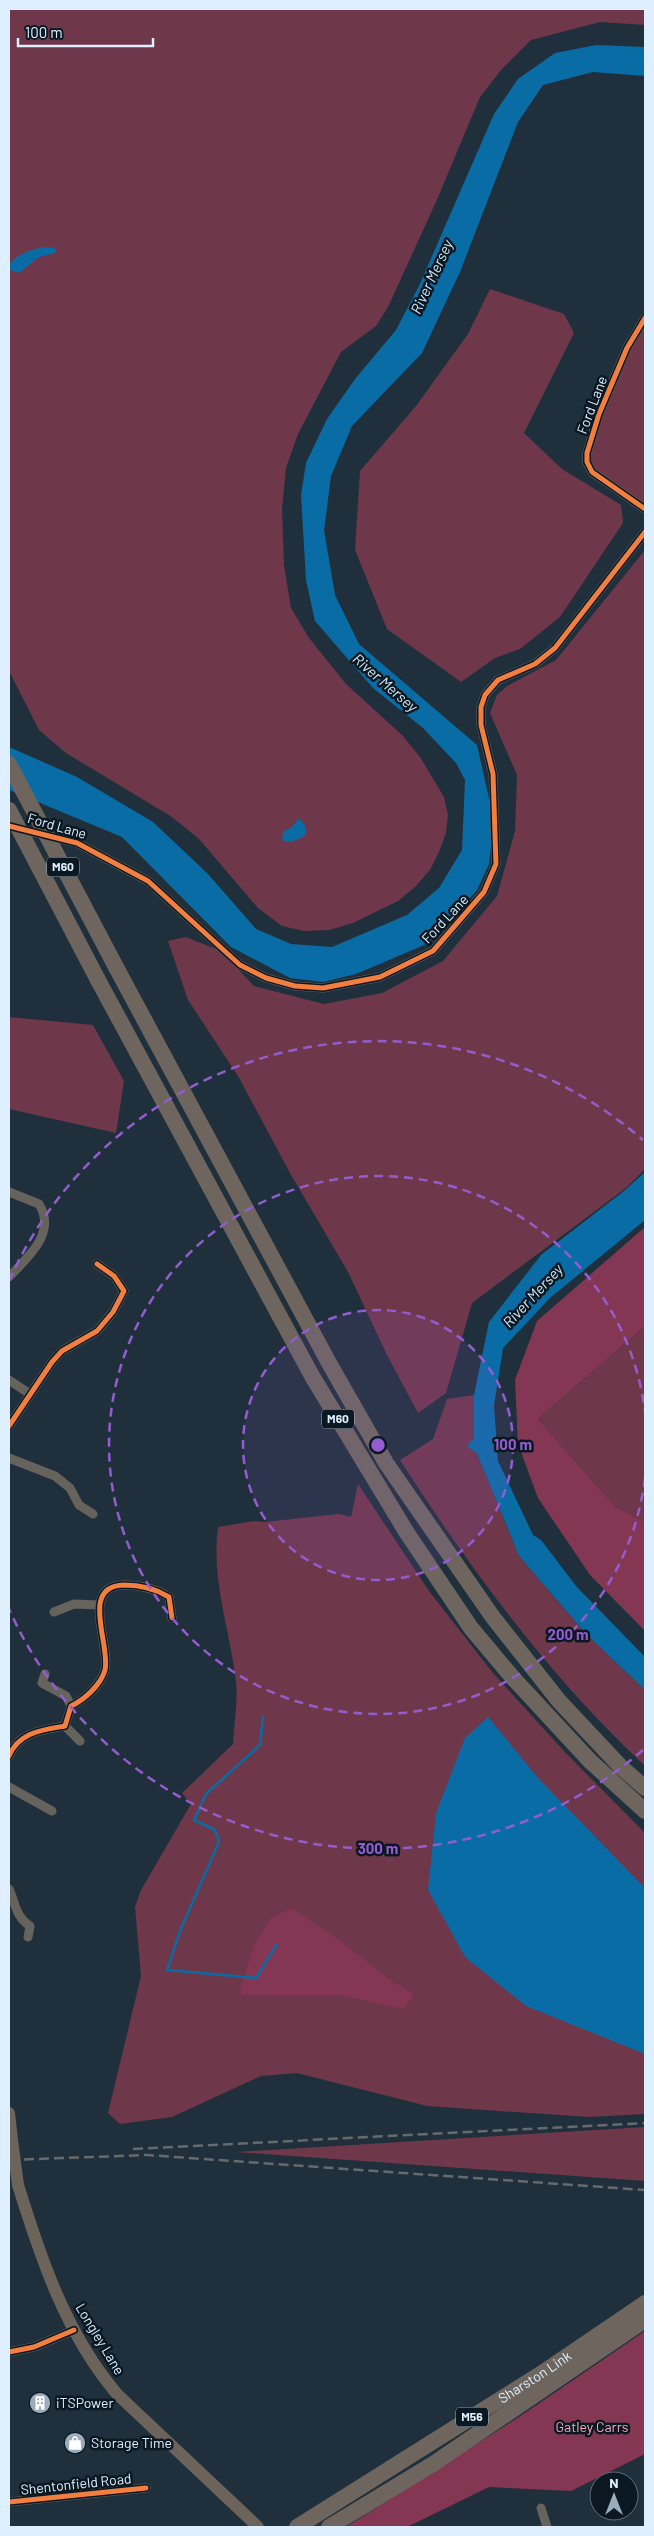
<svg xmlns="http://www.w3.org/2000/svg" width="654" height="2536" font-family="Barlow,sans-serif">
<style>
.green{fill:#6e374a}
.forest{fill:#843752}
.water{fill:#0a6ca5}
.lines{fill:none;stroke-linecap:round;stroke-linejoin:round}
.stream{stroke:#0a6ca5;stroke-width:2.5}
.street{stroke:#66625c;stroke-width:9}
.secondary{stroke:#6c635b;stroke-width:12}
.highway{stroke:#6e665e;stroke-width:16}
.rail{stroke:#676a6a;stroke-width:2.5;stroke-dasharray:10 5;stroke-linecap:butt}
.secondary-bridge{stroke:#6c635b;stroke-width:12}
.highway-bridge{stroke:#6e665e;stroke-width:16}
.cycleway-casing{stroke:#0b1822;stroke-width:8}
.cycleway{stroke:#f27e40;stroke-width:5}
.ring{fill:none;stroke:#945dcf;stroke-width:2.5;stroke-dasharray:9 6}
.labels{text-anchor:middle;stroke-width:5;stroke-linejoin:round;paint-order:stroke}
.shield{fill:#0b1822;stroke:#9fafbd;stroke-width:1}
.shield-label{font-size:12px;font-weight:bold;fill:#def0ff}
.street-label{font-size:14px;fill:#def0ff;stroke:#0b1822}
.poi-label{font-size:14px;fill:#def0ff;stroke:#0b1822;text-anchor:start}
.park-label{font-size:14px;fill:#f9abbe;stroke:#0b1822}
.water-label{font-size:15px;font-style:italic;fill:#d2e6f7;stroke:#0b1822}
.centre{fill:#945dcf;stroke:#0b1822;stroke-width:2.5}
.ring-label{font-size:15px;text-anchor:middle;font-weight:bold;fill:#945dcf;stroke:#0b1822;stroke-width:5;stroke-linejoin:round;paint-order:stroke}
</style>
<rect width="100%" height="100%" fill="#1f303c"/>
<path class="green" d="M9,9H645V25L600,22L531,40L501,70L480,97L436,202L388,307L376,326L341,352L298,434L286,468L282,509L284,565L291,608L309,638L346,684L402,735L420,757L444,797L448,815L446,833L439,852L430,870L415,887L398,901L353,923L329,930L304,931L282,926L258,908L199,839L172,817L66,753L39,730L9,671Z
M490,289L564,314L574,333L524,433L562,469L621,505L623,523L560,617L520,649L495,658L461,682L387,629L355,550L360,471L416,406L468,334Z
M645,318V503C629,493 602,482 593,465C582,446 634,341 645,318Z
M645,550V1169L626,1188L472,1303L446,1393L418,1413L387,1355L348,1272L290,1173L238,1076L188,1000L168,941L186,937L221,951L254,986L324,1004L382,993L443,961L497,896L515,831L517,775L490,713L497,695L507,686L556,660Z
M9,1017L93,1025L124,1081L116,1133L9,1109Z
M645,1326V1522L615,1506L538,1419Z
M474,1395V1438L468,1446L477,1454L519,1556L587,1635L645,1690V1766C549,1676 471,1570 400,1460L433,1439L447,1399Z
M358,1484L429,1591L492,1672L563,1750L645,1833V2114L589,2117L427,2106L297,2073L261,2076L172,2117L120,2124L108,2113L141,1976L135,1907L141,1890L191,1804L182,1793L233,1744C234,1724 238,1702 236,1682C230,1629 211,1581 218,1527L254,1521L265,1522L339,1514L351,1517Z
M645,2127V2181L236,2152Z"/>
<path class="forest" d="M645,1227V1326L538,1419L615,1506L645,1522V1631L590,1575L538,1498L518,1444L515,1380L537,1321Z
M291,1908L335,1937L393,1982L414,1994L403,2009L341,1995H242L240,1989L254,1946L270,1919Z
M645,2331V2454L571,2491L489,2487L407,2527H346L522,2415Z"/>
<path class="water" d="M596,45L645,47V76L593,72L543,85L518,122L460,272L422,353L352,426L331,476L324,530L335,595L359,644L477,745L494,821L489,864L477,890L429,943L356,974L323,982L290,978L231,947L122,837L9,790V747L77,777L153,822L208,874L256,929L291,944L332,947L407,915L439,888L462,850L465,780L456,763L423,728L373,688L315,621L306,580L301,495L306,463L327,419L355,379L396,330L419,286L494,114L518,79L555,53Z
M50,247L56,249L55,253L39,257L19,273L10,270L9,265C17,253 36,247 50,247Z
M299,818L306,827V835L292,842L284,841L282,838L284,831L292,827Z
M645,1172V1220L550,1298L503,1348L494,1406L498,1461L533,1535L541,1540L576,1586L645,1657V1690L587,1635L519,1556L477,1454L467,1446L474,1438V1395L489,1322L541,1255L624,1191Z
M488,1717L538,1778L645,1888V2054L526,2006L465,1957L428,1890L436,1813L465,1738Z"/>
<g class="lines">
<path class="stream" d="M263,1717L260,1745L206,1794L194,1820L215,1830L219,1842L180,1931L167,1970L256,1978L277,1944"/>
<path class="street" d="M645,318L627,348L599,414L587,453V462L592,472L645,509
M19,829L77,843L148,881L240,965L266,978L295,986L323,988L380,977L433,951L484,892L496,864L493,774L481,725V707L485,695L498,680L535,664L555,648L645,532
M9,1192L39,1204C57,1233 28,1257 9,1277
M9,1380L30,1394
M9,1426L52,1362L62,1351L97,1331L113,1312L124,1291L114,1276L97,1264
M9,1458L55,1476L70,1488L79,1505L93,1514
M54,1612L74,1604L100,1605
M45,1674L42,1683L66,1696L71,1706
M65,1726L80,1741
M9,1756C19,1732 42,1730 65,1726L71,1706C84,1700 101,1685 105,1670C111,1645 79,1586 124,1585C139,1585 156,1589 169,1597L172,1618
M9,1787L52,1811
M9,1889C16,1904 15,1916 30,1926L28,1937
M9,2352L34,2347L74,2330
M9,2502L146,2488
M541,2508L547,2527"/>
<path class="secondary" d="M9,2113L12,2140
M18,2185C41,2259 66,2334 117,2394L258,2527"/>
<g class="highway">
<path d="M117,969L329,1363L386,1463L492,1616L559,1701L621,1767L645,1788"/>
<path d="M98,980L312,1376L407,1533L471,1628L513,1678L590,1761L645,1811"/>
<path id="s1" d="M297,2527L542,2373L645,2303"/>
<path d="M329,2527L433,2464L645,2320"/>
</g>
<path class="rail" d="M133,2149L645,2123
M9,2160L147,2155L645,2190"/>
<path class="secondary-bridge" d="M12,2140L18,2185"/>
<path class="highway-bridge" d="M9,764L117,969
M9,810L98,980"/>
<g class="cycleway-casing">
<path id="cycleway" d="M645,318L627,348L599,414L587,453V462L592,472L645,509
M9,826L77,843L148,881L240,965L266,978L295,986L323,988L380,977L433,951L484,892L496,864L493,774L481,725V707L485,695L498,680L535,664L555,648L645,532
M9,1426L52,1362L62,1351L97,1331L113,1312L124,1291L114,1276L97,1264
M9,1756C19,1732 42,1730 65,1726L71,1706C84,1700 101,1685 105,1670C111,1645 79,1586 124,1585C139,1585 156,1589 169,1597L172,1618
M9,2352L34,2347L74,2330
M9,2502L146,2488"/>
</g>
<use href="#cycleway" class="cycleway"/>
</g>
<circle cx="378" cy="1445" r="135" fill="#945dcf" fill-opacity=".12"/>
<g class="ring">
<circle cx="378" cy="1445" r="135"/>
<path d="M645 1478A269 269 0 1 1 645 1412"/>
<path d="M643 1750A404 404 0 0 1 9 1609M9 1281A404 404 0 0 1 643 1140"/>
</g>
<defs>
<g id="building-disc" transform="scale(1.125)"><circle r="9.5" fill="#9badbb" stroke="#0b1822"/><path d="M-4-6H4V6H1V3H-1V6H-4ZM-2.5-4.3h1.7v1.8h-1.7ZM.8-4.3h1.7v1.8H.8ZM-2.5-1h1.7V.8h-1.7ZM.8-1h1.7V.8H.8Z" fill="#fff"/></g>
<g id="shop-disc" transform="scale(1.125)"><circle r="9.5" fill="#9badbb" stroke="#0b1822"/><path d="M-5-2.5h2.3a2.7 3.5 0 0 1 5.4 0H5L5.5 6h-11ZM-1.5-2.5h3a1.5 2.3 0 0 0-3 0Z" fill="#fff"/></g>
</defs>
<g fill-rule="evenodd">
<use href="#building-disc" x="40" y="2403"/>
<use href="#shop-disc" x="75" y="2443"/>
</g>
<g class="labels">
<g class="shield">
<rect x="47" y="857.5" width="32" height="19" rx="4"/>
<rect x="322" y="1409.5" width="32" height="19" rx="4"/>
<rect x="456" y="2407.5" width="32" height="19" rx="4"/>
</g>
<g class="shield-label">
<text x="63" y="871">M60</text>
<text x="338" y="1423">M60</text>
<text x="472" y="2421">M56</text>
</g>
<g class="street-label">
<text transform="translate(592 405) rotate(-69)" y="5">Ford Lane</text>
<text transform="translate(57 826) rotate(16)" y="5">Ford Lane</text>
<text transform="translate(445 919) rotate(-47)" y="5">Ford Lane</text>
<text transform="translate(100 2339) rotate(59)" y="5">Longley Lane</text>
<text dy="5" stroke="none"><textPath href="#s1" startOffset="281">Sharston Link</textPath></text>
<text transform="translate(76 2484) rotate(-6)" y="5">Shentonfield Road</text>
</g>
<g class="poi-label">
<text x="56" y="2408">iTSPower</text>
<text x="91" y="2448">Storage Time</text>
</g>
<g class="park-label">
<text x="592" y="2432">Gatley Carrs</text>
</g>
<g class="water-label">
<text transform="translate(432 277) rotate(-65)" y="5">River Mersey</text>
<text transform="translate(385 683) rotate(41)" y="5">River Mersey</text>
<text transform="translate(533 1296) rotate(-47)" y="5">River Mersey</text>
</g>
</g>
<circle cx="378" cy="1445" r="8" class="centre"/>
<g class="ring-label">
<text x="513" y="1450">100 m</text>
<text x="568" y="1640">200 m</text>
<text x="378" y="1854">300 m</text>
</g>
<rect width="654" height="2536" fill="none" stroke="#def0ff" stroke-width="20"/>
<g transform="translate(614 2496)"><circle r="24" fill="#0b1822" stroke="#5f6e7a"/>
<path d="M0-4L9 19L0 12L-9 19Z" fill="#9badbb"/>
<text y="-8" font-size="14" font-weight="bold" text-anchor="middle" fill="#def0ff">N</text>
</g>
<path d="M18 38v8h135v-8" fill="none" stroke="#def0ff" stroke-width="2.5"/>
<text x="25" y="38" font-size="15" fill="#def0ff" stroke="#0b1822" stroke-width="4" paint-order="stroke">100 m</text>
</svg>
